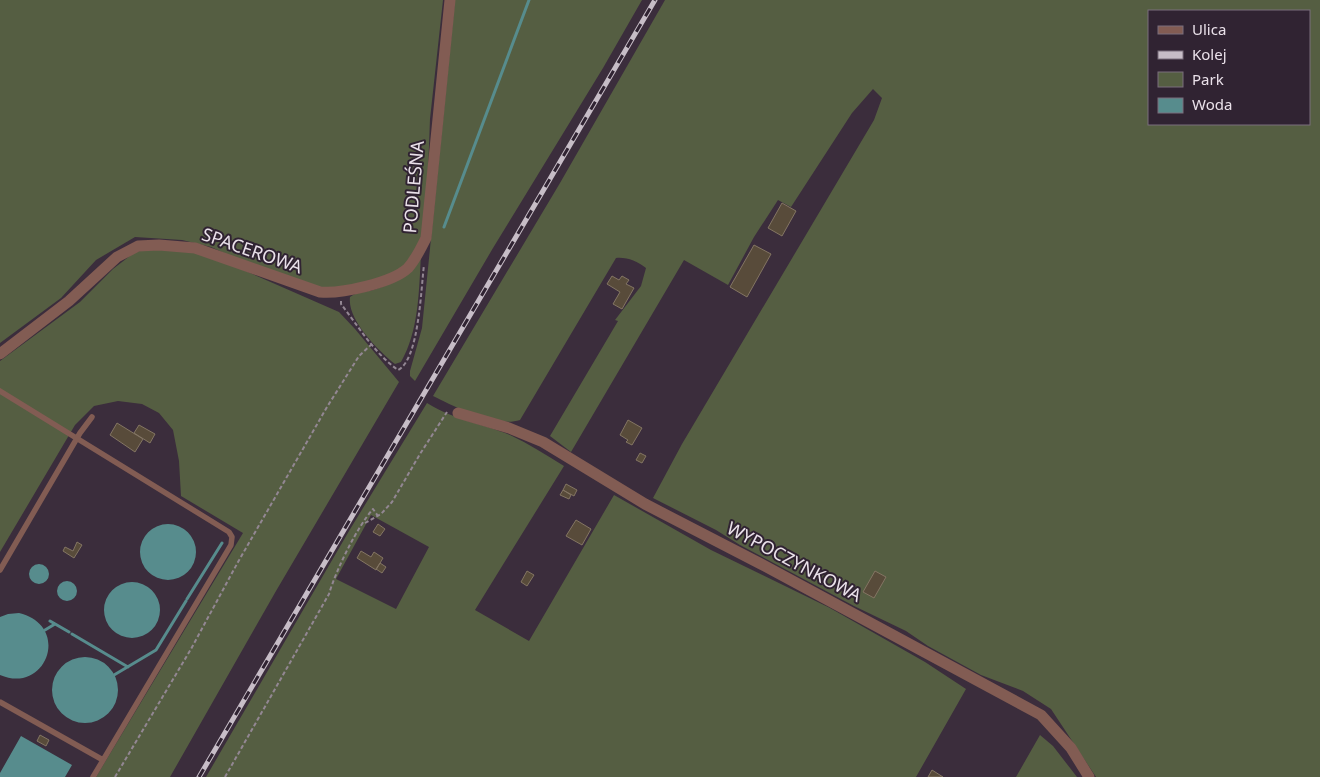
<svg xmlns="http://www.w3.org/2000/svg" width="1320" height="777" font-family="'Noto Sans',sans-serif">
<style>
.green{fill:#555e42;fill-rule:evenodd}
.water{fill:#578c8d}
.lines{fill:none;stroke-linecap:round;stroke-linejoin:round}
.stream{stroke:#578c8d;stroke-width:3}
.building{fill:#584b3a;stroke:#837563}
.path{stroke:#938793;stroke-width:2;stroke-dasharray:4 2.5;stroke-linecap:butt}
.lane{stroke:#825c53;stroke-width:5.5}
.street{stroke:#825c53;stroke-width:11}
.rail-casing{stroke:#c7bdc7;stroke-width:5}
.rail{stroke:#302332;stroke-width:3;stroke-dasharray:9;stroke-linecap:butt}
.labels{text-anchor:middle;stroke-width:4;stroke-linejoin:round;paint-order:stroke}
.street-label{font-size:18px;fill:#eae1ea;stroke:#302332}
</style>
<rect width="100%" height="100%" fill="#3b2d3c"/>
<path class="green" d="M0,0H443L430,119L427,200L424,233L405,267L391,275L327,292L255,267L211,247L182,240L135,237L96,260L61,298L0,343Z
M455,0H642L603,68L493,248L415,381L410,376V371L422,328Z
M665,0H1320V777H1096L1051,709L1023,691L981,675L928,646L906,631L854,606L740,545L716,530L653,498L682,444L874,120L882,98L873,89L852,113L791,207L778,200L754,237L728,285L684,260L571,452L550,436L618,321L615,320L641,286L646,268C637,261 627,257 616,258L520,420C496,428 455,407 433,396L560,183ZM1149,11H1309V124H1149Z
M149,249L193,252L232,265L339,312L355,329L399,382L276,591L170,777H96L243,533L181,496L179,461L173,430L159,413L142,404L118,401L94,406L75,425L0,552V361L80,302L113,269L135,252Z
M421,254C419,290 419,331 401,362L395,364C378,350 347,320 350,297C357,292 365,292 373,290C399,282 404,275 421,254Z
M427,403C454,420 481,423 510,435C529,444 546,455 564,466L475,610L529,641L614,495L711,550L830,608L925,662L966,689L916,777H206L349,531ZM371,515L429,547L396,609L336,579Z
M1040,735L1053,746L1077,777H1016Z"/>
<path class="water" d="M140 552a28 28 0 1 1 56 0a28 28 0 1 1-56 0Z
M29 574a10 10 0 1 1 20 0a10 10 0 1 1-20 0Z
M57 591a10 10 0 1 1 20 0a10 10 0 1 1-20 0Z
M104 610a28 28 0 1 1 56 0a28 28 0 1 1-56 0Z
M19,613C72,626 46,695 0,675V617L8,614Z
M52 690a33 33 0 1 1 66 0a33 33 0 1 1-66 0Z
M21,736L72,765L65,777H0V773Z"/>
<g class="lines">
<path class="stream" d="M444,227L529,0
M187,599L222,543
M50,621L69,632
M45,630L55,624
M72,634L128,667
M114,675L156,650L186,601"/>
</g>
<path class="building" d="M782,203L796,211L782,236L768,228Z
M754,245L771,254L747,297L730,287Z
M612,276L619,280L622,276L629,280L626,284L634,288L622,309L613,304L620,292L607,284Z
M628,420L642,428L632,445L626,442L628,440L620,435Z
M117,423L143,439L135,452L110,435Z
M139,425L155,434L150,443L134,433Z
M640,453L646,456L642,463L636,460Z
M566,484L577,490L574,496L563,490Z
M563,490L571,495L569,499L560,495Z
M576,520L591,529L582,545L566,536Z
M378,524L385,529L380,536L373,532Z
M77,542L82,545L74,558L63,551L65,547L73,551Z
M361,551L371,557L374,552L383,558L376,570L357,558Z
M380,563L386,567L382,573L376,569Z
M527,571L534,575L527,586L521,582Z
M875,571L886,577L874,598L863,592Z
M40,735L49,740L46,746L37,741Z
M932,770L943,777H928Z"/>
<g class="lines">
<path class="path" d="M341,301V304C358,326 375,354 398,370C419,360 421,288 424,265
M365,523L381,514L392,502L420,454L447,412
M115,777L191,649L238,562L327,407L359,356L372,344
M225,777L329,594C336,570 357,527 373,509L378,516"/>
<path class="lane" d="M0,391L229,532L232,537L231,545L93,777
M0,570L80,433L92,417
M0,702L103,760"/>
<path class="street" d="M0,354L69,301L117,257L138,246L159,245L195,248L320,292C341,294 392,283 408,268C416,259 421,248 426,238L450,0
M458,413L509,428L543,442L645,504L761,564L1041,715L1071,748L1089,777"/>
<g class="rail-casing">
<path id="rail" d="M199,777L655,0"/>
</g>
<use href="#rail" class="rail"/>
</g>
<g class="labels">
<g class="street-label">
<text transform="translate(414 187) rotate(-85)" y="6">PODLEŚNA</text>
<text transform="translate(252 251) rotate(19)" y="6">SPACEROWA</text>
<text transform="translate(794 562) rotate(28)" y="6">WYPOCZYNKOWA</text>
</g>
</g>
<rect x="1148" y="10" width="162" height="115" fill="#302332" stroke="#7a6f7c"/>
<rect x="1158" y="26" width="25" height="8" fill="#825c53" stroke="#7a6f7c"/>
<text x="1192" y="35" font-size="15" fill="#eae1ea">Ulica</text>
<rect x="1158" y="51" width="25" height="8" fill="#c7bdc7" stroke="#7a6f7c"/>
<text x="1192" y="60" font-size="15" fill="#eae1ea">Kolej</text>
<rect x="1158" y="72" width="25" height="15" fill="#555e42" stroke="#7a6f7c"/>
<text x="1192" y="85" font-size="15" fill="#eae1ea">Park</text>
<rect x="1158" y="98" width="25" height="15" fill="#578c8d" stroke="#7a6f7c"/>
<text x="1192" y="110" font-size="15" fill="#eae1ea">Woda</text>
</svg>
